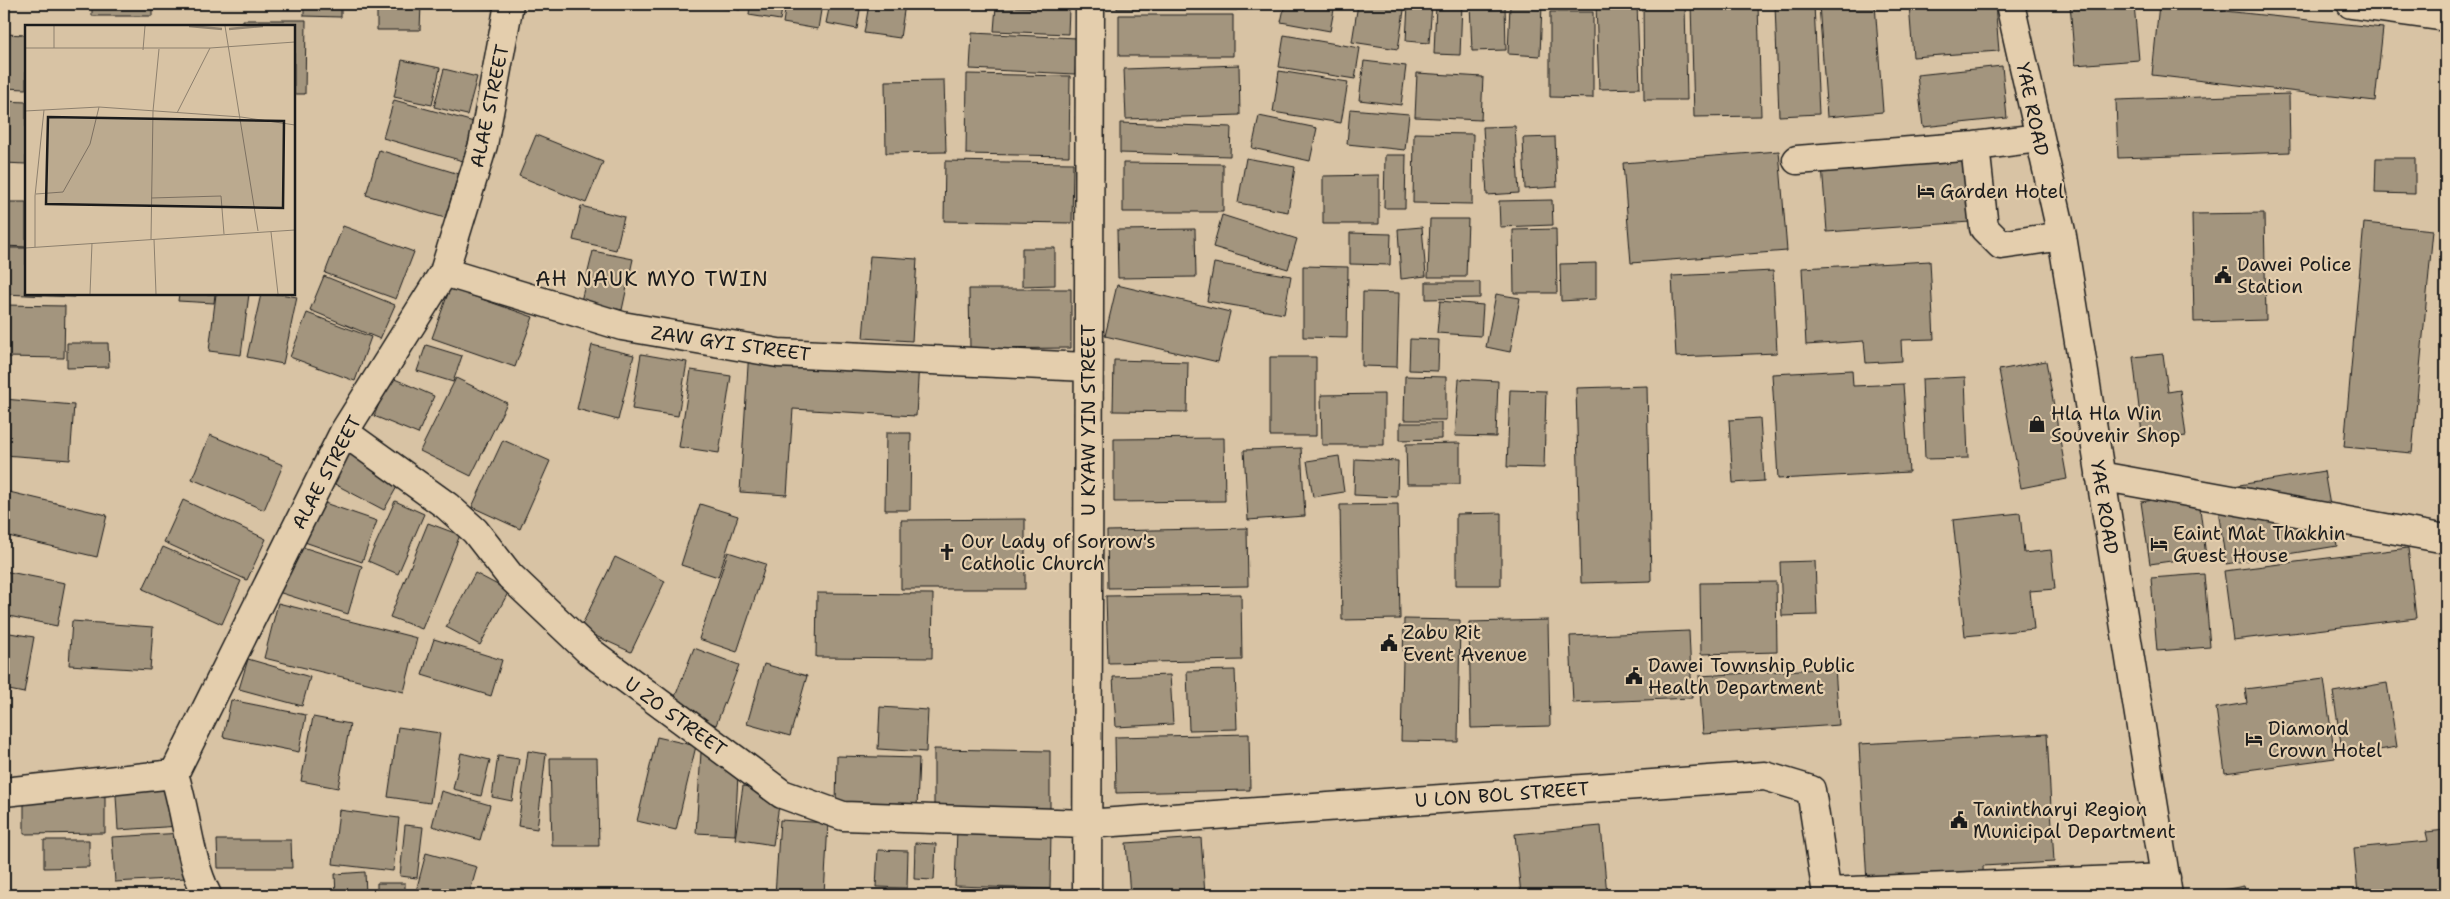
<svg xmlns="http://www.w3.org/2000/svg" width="2450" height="899" font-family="'Shantell Sans',sans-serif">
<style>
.building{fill:#a3957e;stroke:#1c1c1c}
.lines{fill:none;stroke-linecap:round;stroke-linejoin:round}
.minor-casing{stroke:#1c1c1c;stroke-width:31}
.minor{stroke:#e4cead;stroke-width:28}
.labels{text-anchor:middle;stroke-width:4.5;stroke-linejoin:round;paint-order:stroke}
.street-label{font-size:19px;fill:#1c1c1c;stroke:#e4cead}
.poi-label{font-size:19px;fill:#1c1c1c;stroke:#e4cead;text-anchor:start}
.quarter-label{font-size:21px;letter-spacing:1px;fill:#1c1c1c;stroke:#e4cead}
.inset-river{fill:none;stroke:#908371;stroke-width:2.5}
.inset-road{fill:none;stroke:#8d806e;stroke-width:1}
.view{fill:#1c1c1c;fill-opacity:0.15;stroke:#1c1c1c;stroke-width:2.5}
.inset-edge{fill:none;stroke:#1c1c1c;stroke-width:2.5}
</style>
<rect width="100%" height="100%" fill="#d8c3a4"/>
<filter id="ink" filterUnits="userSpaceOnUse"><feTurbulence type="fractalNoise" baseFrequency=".02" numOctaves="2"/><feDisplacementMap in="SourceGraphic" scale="10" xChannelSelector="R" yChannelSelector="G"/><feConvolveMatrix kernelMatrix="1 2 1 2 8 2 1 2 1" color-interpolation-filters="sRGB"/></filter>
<g filter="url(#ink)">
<path class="building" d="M92,4H152V16H92Z
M304,4H341V17L304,16Z
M377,4H421L420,30H377Z
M439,4H499L498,9L439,6Z
M694,4H741L740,10Z
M750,4H783L780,20L749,15Z
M786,4H822L818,29L783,23Z
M830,4H861L857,29L826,23Z
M869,4H905L900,38L864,33Z
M1020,4H1080V7Z
M1117,4H1237V10L1117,9Z
M1285,4H1335L1330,31L1281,22Z
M1358,4H1405L1398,49L1352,42Z
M1408,4H1432L1429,43L1406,41Z
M1436,4H1462L1460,55L1434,54Z
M1470,4H1505L1506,50L1472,51Z
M1510,4H1542L1540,56L1508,54Z
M1549,4H1592V8L1549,7Z
M1596,4H1637L1640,88L1599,89Z
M1643,4H1685L1687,100H1644Z
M1691,4H1758L1761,116L1694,117Z
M1775,4H1814L1819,114L1779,116Z
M1819,4H1875L1883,112L1827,117Z
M1909,4H1995L1999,51L1913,57Z
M2070,4H2134L2139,60L2075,65Z
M2159,4L2383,28L2375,101L2152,75Z
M996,6L1069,9L1068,34L994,31Z
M1550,12H1593V98L1550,97Z
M1119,15H1233V56H1119Z
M243,20H306L305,94H294V26H243Z
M972,33L1077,38L1075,74L970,69Z
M4,34L26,35V89L4,88Z
M1284,35L1360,48L1355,79L1279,67Z
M402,60L440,68L432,105L394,97Z
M1364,61L1406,66L1401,105L1359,100Z
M1239,65L1240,115L1126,119L1124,69Z
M2002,66L2007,118L1923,127L1917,75Z
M444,69L477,77L467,115L434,107Z
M1279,71L1348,82L1341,123L1273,112Z
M1417,73L1483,77L1481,120L1415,117Z
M967,74L1070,76L1069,156L966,154Z
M944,80L946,152L886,153L885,81Z
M2289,94L2290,152L2118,158L2116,100Z
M394,100L474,122L463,161L383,138Z
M4,101L26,102V164L4,163Z
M1350,109L1409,114L1405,150L1347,144Z
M1259,116L1317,128L1310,161L1252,148Z
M1120,123L1231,127L1230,156L1120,153Z
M1515,126L1519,193L1487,195L1483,127Z
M1414,133L1473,134L1472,204L1413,203Z
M536,135L603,162L586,203L519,176Z
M1555,137L1557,187L1525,189L1523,138Z
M379,150L459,174L445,218L366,195Z
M1779,151L1787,251L1631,263L1623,163Z
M1965,154L1970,222L1827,232L1822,165Z
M1385,155H1406L1405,208H1384Z
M1246,158L1295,167L1288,212L1238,203Z
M2376,158H2415V194L2375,193Z
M945,161L1073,163L1072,223L944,221Z
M1123,163L1223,164V212H1123Z
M1379,175V224H1323V176Z
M1552,200L1553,225L1500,227L1499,201Z
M4,202H26V248H4Z
M581,206L624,217L616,250L573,240Z
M2264,213L2266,320L2194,322L2192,214Z
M1222,215L1297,239L1288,269L1213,247Z
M1430,219H1468L1466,277H1428Z
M2364,223L2433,230L2412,453L2344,447Z
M343,226L414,252L396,299L325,273Z
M1422,227L1426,276L1401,279L1398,229Z
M1195,229L1196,277L1118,278L1117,230Z
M1556,229L1557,293H1514L1513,230Z
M1350,233L1391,234L1390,265L1350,264Z
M4,246L26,247V294H74V297L4,294Z
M1022,248H1055V285L1022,286Z
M593,251L633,259L622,310L581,301Z
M870,256L917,259L912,341L863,338Z
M1930,261L1934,339L1901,340L1902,361L1866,363L1864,341L1806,345L1802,268Z
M1214,263L1291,276L1284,314L1207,301Z
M1596,263V299L1561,301L1560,264Z
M1303,266L1348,267L1347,338L1303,337Z
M1773,271L1777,353L1676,357L1672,276Z
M324,276L395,305L380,339L310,310Z
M1426,282H1480V298L1426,299Z
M1117,285L1230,312L1218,362L1105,336Z
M450,288L533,317L515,367L432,338Z
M969,289H1071V348L970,349Z
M1363,292L1399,293L1397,367L1362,366Z
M179,294H215L214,303L178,301Z
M216,294H249L241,355L209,351Z
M261,294H280L297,297L283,364L247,357Z
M1496,294L1520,298L1510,352L1486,347Z
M1440,301L1483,305L1481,336L1437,333Z
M4,305L65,306L64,358L4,357Z
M307,313L371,337L355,381L290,357Z
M1410,339L1439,340L1438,371L1409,370Z
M67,343H108L109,367L67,368Z
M426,345L462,356L453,382L417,371Z
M592,345L634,355L618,420L577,409Z
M749,350L919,361L916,416L793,409L787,495L740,492Z
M641,354L687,362L678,416L632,409Z
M2163,354L2168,392L2180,390L2186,436L2143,442L2133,357Z
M1270,357H1316V436H1270Z
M1114,360L1188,362L1187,412L1113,411Z
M2046,361L2067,479L2021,488L1999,370Z
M691,370L731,376L719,453L679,447Z
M1852,370L1853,386L1903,384L1909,472L1778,479L1772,374Z
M1405,376L1446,377V420H1404Z
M390,377L434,396L418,434L374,416Z
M1965,377L1968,458L1925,459L1922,379Z
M456,378L507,403L471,476L420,451Z
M1459,379L1498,381L1496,437L1455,436Z
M1647,386L1651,581L1581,583L1576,388Z
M1510,390L1546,391L1544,468L1507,467Z
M1384,394V445H1322L1321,395Z
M4,399L74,405L70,460L4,455Z
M1760,418L1764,481L1733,483L1729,420Z
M1400,423H1441V439L1400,440Z
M886,433H911L910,510H885Z
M210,435L283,465L264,510L192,479Z
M1224,438L1225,501L1114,502V439Z
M503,440L550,461L520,529L472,507Z
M1460,443V484H1407L1406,444Z
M348,447L403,476L384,510L329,481Z
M1301,448L1305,516L1248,520L1244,450Z
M1339,456L1344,492L1313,497L1307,461Z
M1355,459L1398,461L1397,497L1354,495Z
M2324,471L2337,546L2226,564L2215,489Z
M5,491L107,515L97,557L4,535Z
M2198,493L2206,556L2150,564L2141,502Z
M310,498L377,521L362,562L296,539Z
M183,500L266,539L247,580L164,542Z
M395,501L424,514L398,574L368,561Z
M700,504L738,516L718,577L681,565Z
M1398,504L1400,619L1342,620L1340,505Z
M1501,513V585H1456V514Z
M2020,513L2024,553L2051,550L2055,589L2030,591L2034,629L1965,636L1953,520Z
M1025,519V589H901V520Z
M428,523L460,535L422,629L390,617Z
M1247,528L1248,586L1108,588L1107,531Z
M293,544L362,566L348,614L278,592Z
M163,547L241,581L222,624L143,589Z
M2408,548L2416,618L2233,640L2224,571Z
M728,552L766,564L737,652L699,639Z
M615,557L665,581L631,652L580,629Z
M1815,561L1817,615L1782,616L1780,562Z
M4,571L65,583L57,626L4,615Z
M475,573L509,591L480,645L446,627Z
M2204,574L2210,647L2157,651L2151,578Z
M1776,582L1777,652L1701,654L1700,583Z
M817,593L933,594L932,658L816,657Z
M1241,594L1242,660L1108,663L1106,596Z
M278,603L417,638L404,692L264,658Z
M1404,619L1460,620L1458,742L1401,741Z
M1548,620L1550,726L1471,728L1469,622Z
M72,621L153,627L150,670L69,665Z
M1689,631L1692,698L1573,703L1570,636Z
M4,632L34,637L24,693L4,689Z
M434,639L502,660L491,696L422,675Z
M694,648L739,665L716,725L671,707Z
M248,659L310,677L302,706L239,689Z
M764,664L807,676L790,736L747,724Z
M1835,668L1839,725L1703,734L1699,676Z
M1235,670L1237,729L1189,730L1187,671Z
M1170,675L1173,724L1116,727L1113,677Z
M2324,679L2335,758L2225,773L2216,708L2247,703L2245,689Z
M2387,683L2397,747L2343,756L2333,692Z
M231,700L306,715L299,752L223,737Z
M880,707L928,710L926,752L878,749Z
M313,717L350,724L338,788L301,781Z
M398,727L440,733L430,803L388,797Z
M1249,734L1250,790L1116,793L1115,737Z
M2047,734L2054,862L1983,866L1984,895L1867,883L1859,744Z
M657,737L696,746L676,830L637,821Z
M934,749L1050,751V812L934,810Z
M528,751L546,754L537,829L518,826Z
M701,752L739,754L735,835L696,833Z
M461,753L490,760L481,796L453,789Z
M498,756L519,759L512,801L492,797Z
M837,756L919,758L917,808L836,805Z
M550,758H597L599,846H552Z
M177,774L180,826L118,830L115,778Z
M743,786L781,792L773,845L735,839Z
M105,790V833L24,834V791Z
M441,791L490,805L480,840L432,826Z
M339,810L399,818L393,871L333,864Z
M780,820L828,823L824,895H775Z
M405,825L423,827L417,878L400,876Z
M1601,826L1607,895H1521L1515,834Z
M957,829L1051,831L1050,889L955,886Z
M2446,830V895H2358L2354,848L2428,841L2426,832Z
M183,833L186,878L115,882L112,837Z
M1201,838L1205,895H1130L1126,843Z
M44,840H89V867L44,868Z
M217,840H291L292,868H218Z
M915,843L936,844L934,880L914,879Z
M878,850L908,851L907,888L876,887Z
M426,853L477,867L469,895H415Z
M365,872L366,895H336L335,874Z
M377,883H405V895H377Z
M2244,886L2246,895H2197Z
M267,892H303V895H267Z"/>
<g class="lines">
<g class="minor-casing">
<path id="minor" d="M2010,4L2062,236L2168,895
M2351,4L2446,17
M1975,146L1984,228L2001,245L2062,236
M1797,160L1975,146L2039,138
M444,272L622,326L778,353L1087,367
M344,432L447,506L475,531L510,576L589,651L782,794L843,816L1086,824L1765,776L1811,790L1827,895
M2100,476L2446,539
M174,774C187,814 188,857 207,895
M4,792L174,774L344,432L444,272L483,145L509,4
M1827,892L2166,878
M1087,895L1090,4"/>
</g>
<use href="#minor" class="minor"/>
</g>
</g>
<defs>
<g id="hotel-bare" transform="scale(1.35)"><path d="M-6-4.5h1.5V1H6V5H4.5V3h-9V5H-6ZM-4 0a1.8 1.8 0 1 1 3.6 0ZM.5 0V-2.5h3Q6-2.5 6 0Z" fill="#1c1c1c" stroke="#e4cead" stroke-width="2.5" paint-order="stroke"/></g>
<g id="civic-bare" transform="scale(1.35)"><path d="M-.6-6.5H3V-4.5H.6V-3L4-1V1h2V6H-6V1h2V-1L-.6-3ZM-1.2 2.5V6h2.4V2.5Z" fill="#1c1c1c" stroke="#e4cead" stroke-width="2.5" paint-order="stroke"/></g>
<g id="shop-bare" transform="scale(1.35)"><path d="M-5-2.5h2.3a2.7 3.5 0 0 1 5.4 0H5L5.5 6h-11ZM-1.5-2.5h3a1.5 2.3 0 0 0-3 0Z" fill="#1c1c1c" stroke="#e4cead" stroke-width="2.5" paint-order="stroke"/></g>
<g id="church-bare" transform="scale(1.35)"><path d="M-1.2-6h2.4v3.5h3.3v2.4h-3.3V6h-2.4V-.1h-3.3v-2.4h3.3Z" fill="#1c1c1c" stroke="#e4cead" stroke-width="2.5" paint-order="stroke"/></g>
</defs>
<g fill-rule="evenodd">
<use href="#hotel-bare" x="1926" y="191"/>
<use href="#civic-bare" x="2223" y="275"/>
<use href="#shop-bare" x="2037" y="424"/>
<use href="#hotel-bare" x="2159" y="544"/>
<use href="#church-bare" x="947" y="552"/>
<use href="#civic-bare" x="1389" y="643"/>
<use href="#civic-bare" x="1634" y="676"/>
<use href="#hotel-bare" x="2254" y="739"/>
<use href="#civic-bare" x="1959" y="820"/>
</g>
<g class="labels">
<g class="street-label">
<text transform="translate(489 106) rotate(-78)" y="7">ALAE STREET</text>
<text transform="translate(2033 109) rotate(78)" y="7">YAE ROAD</text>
<text transform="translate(731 343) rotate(8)" y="7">ZAW GYI STREET</text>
<text transform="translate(1088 420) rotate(-90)" y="7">U KYAW YIN STREET</text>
<text transform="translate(326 472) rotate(-62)" y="7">ALAE STREET</text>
<text transform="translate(2105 507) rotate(81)" y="7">YAE ROAD</text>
<text transform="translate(676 716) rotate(36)" y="7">U ZO STREET</text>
<text transform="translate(1502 794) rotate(-4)" y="7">U LON BOL STREET</text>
</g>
<g class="poi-label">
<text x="1940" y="198">Garden Hotel</text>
<text x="2237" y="271">Dawei Police<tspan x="2237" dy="22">Station</tspan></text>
<text x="2051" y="420">Hla Hla Win<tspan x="2051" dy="22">Souvenir Shop</tspan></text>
<text x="2173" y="540">Eaint Mat Thakhin<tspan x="2173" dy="22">Guest House</tspan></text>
<text x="961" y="548">Our Lady of Sorrow's<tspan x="961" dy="22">Catholic Church</tspan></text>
<text x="1403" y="639">Zabu Rit<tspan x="1403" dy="22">Event Avenue</tspan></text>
<text x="1648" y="672">Dawei Township Public<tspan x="1648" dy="22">Health Department</tspan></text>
<text x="2268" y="735">Diamond<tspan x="2268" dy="22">Crown Hotel</tspan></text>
<text x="1973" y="816">Tanintharyi Region<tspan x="1973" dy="22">Municipal Department</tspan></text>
</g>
<g class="quarter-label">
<text x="652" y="286">AH NAUK MYO TWIN</text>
</g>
</g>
<g transform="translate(25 25)">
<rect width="270" height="270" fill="#d8c3a4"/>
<path class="inset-river" d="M164,1L197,4M204,4L238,1"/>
<path class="inset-road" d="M200,1L233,206M0,23H185L270,17M29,23V1M118,25L120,1M0,86L74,82L216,92L270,100M152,88L185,23M11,169L38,167L65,119L74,82M126,173L196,171L199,209M246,207L253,269M126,214L128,86L134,24M129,214L131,269M10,222V171L19,85M0,223L270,205M65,269L67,218"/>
<path class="view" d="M23,92L259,96L258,183L21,179Z"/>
<rect width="270" height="270" class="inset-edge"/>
</g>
<rect width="2450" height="899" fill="none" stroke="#e4cead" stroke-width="20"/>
<rect x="10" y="10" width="2430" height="879" fill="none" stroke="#1c1c1c" stroke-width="2" filter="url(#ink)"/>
</svg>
